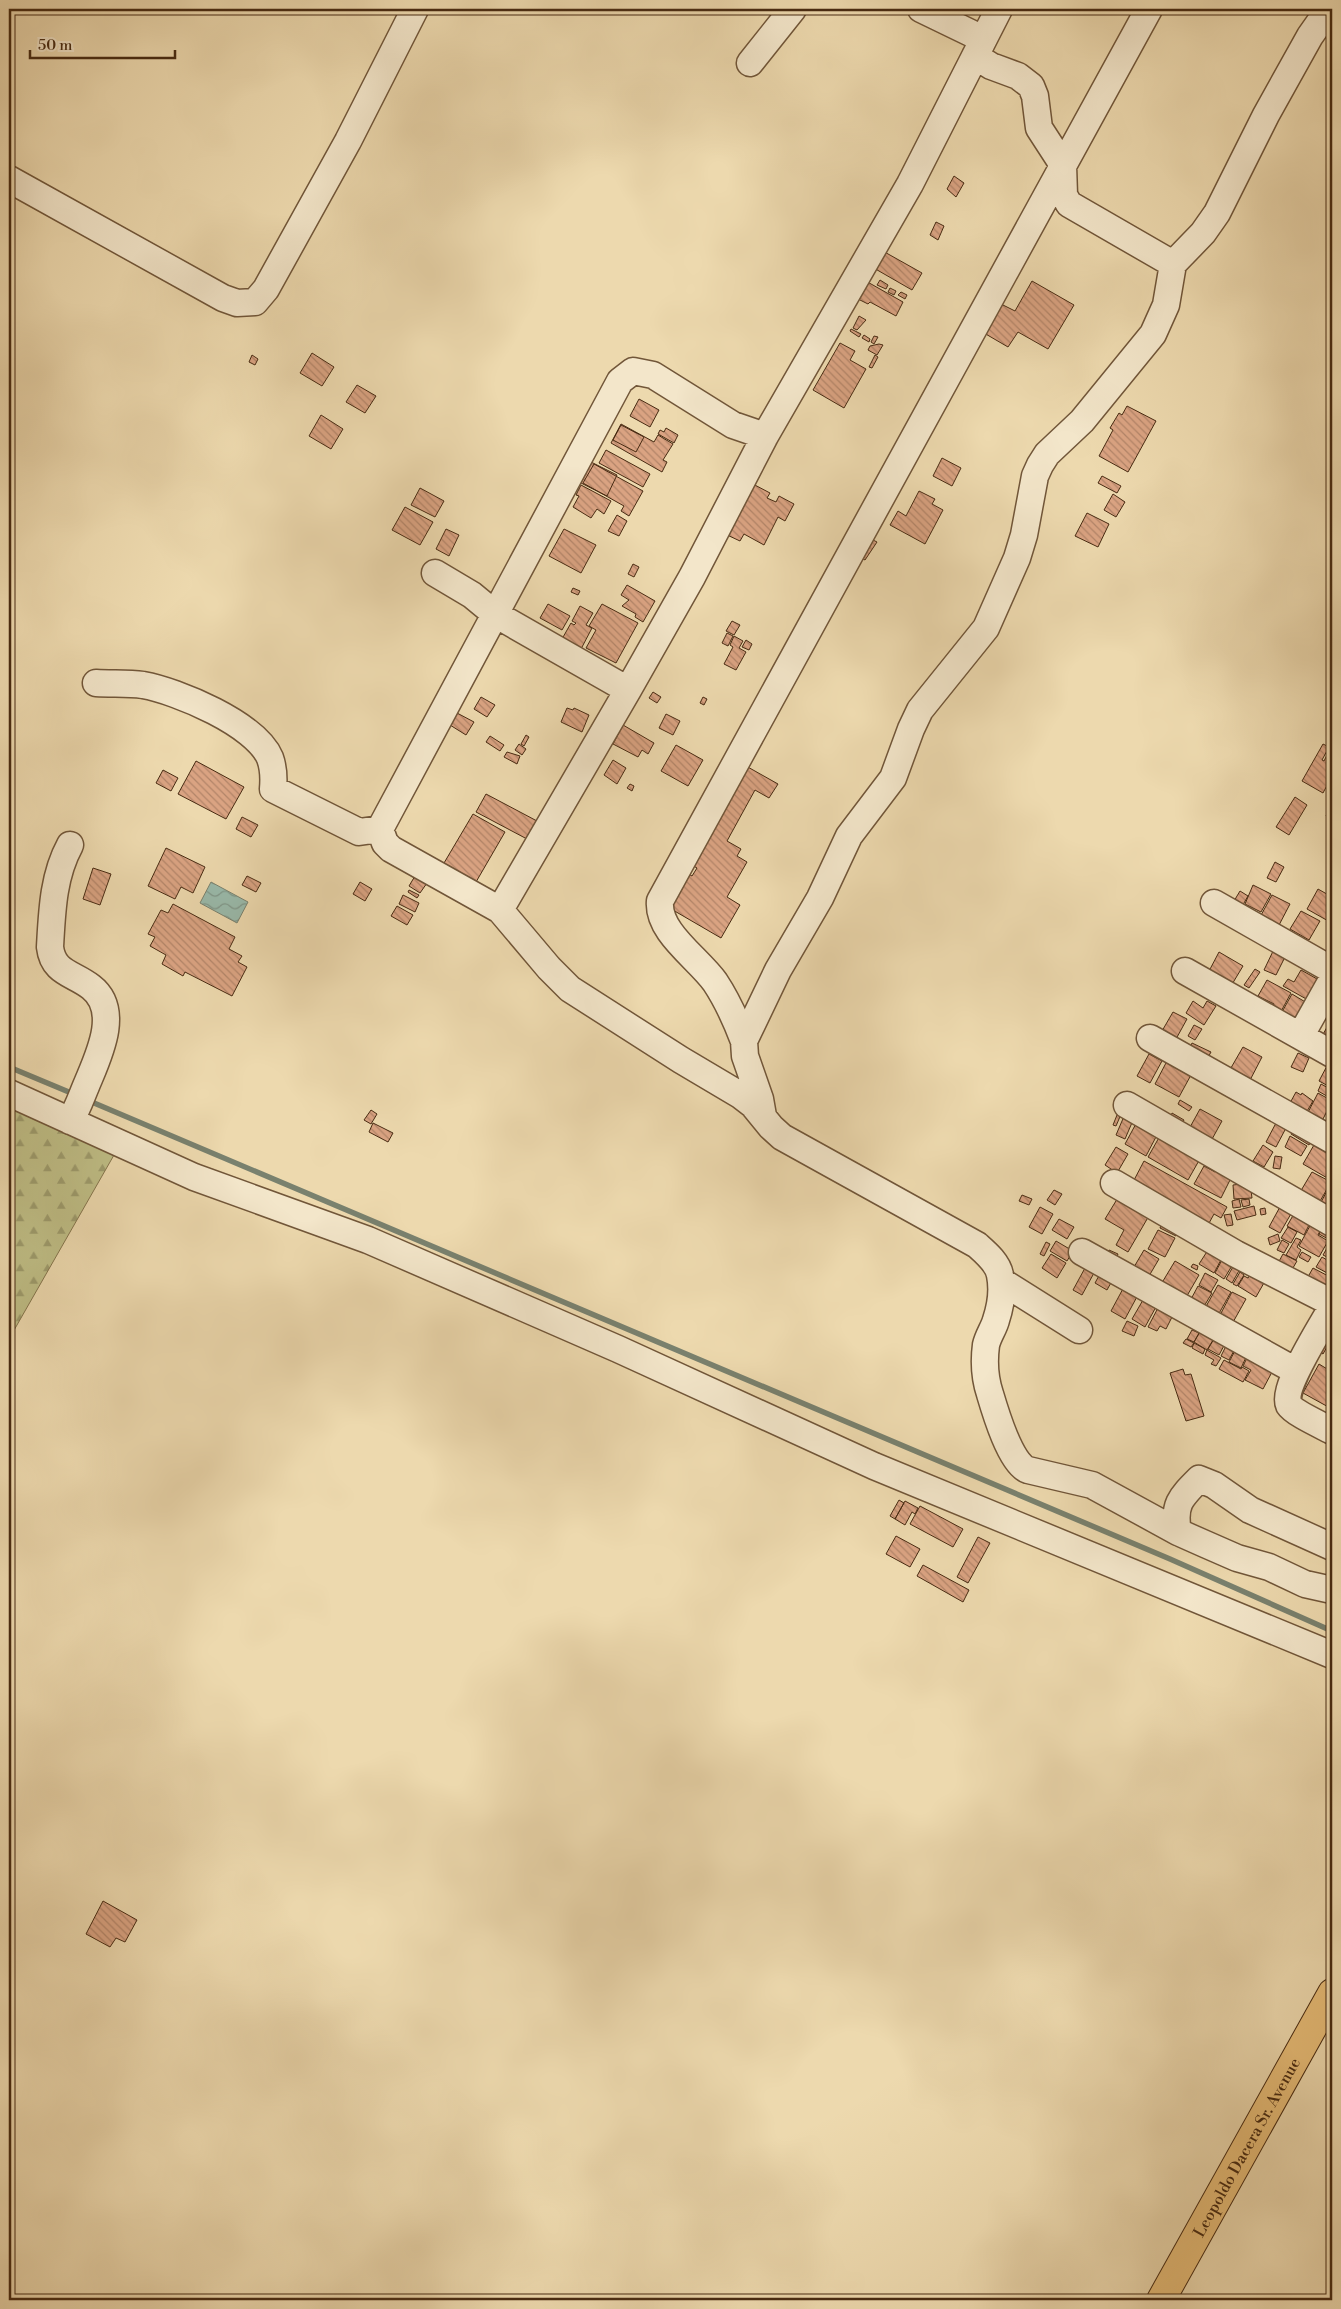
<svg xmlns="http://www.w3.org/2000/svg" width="1341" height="2309" font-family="'Libre Bodoni',serif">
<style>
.forest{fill:url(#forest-firs);stroke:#84744c}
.water{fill:url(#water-waves);stroke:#79816e}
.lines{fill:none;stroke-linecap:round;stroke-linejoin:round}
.stream{stroke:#79816e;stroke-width:5.5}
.building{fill:url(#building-back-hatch);stroke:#482b12}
.minor-casing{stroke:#715639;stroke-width:29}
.major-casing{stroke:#482b12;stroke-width:30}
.minor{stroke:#f3e6ca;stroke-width:26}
.major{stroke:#e6bc77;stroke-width:28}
.labels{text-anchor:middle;stroke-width:4;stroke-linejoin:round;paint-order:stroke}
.street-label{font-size:16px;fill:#482b12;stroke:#f3e6ca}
</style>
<defs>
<pattern id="forest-firs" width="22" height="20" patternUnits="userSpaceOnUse" patternTransform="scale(1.25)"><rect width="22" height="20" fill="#bfbe86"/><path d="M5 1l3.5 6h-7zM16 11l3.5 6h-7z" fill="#9d9b6c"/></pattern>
<pattern id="water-waves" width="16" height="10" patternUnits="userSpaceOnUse" patternTransform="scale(1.25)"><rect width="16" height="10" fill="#99baab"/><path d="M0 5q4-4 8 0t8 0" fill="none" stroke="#7f978a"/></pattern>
<pattern id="building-back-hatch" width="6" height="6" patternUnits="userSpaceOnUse" patternTransform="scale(1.25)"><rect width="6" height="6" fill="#daa382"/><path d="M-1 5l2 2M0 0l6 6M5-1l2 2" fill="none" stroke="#b38569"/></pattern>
</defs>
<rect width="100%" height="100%" fill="#edd9ae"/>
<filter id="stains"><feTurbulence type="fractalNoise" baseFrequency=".004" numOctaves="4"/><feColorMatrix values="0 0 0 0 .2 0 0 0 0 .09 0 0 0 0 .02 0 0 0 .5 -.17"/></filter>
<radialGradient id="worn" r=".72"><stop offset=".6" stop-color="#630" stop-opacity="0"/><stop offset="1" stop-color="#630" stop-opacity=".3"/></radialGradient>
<path class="forest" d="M9,1104L114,1155L9,1339Z"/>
<path class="water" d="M211,882L248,902L237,923L200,903Z"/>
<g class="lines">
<path class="stream" d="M9,1067L76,1095
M87,1100L1170,1559L1332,1631"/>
</g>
<path class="building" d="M954,176L964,183L956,197L947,189Z
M936,222L944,226L938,240L930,235Z
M881,250L922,273L912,290L872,267Z
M864,280L903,302L896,316L870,302L868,304L858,299Z
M880,280L888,285L886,289L877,285Z
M1032,281L1074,305L1048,349L1018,332L1008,347L984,333L1001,304L1015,311Z
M890,288L896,291L894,295L888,292Z
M901,292L907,295L905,299L898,295Z
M859,316L866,320L857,330L853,328Z
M851,329L861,334L859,337L850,331Z
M864,335L870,339L869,342L862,338Z
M874,336L878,337L874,344L871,342Z
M840,343L855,351L850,360L866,369L844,408L813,390Z
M879,344L883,345L877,355L868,350L870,346Z
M312,353L334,367L322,386L300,373Z
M252,355L258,359L255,365L249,362Z
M875,355L878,357L872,368L869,367Z
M357,385L376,396L365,413L346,402Z
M639,399L659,410L650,427L630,416Z
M1127,406L1156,421L1128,472L1099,456L1113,430L1110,428L1119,413L1122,415Z
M321,415L343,429L331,449L309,436Z
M621,424L654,442L658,435L673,444L663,460L667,462L662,472L611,443Z
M621,425L644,437L636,452L613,440Z
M666,428L678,435L674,443L658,434L660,430L664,432Z
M606,450L650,474L643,487L599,463Z
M942,458L961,468L952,486L933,476Z
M591,462L617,475L607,496L581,483Z
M594,464L643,491L629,516L621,511L624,506L583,483Z
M1102,476L1121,486L1117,493L1098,483Z
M751,483L770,493L767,498L776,502L779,496L794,504L785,521L778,517L764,545L744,534L740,541L725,534Z
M581,485L611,501L604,514L597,509L591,518L573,507L579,496L576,495Z
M420,488L444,501L435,517L411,505Z
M919,491L935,499L932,504L943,510L925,544L890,525L898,511L906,516Z
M1113,494L1125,502L1116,517L1104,510Z
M405,507L433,522L420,545L392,530Z
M1087,513L1109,524L1098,547L1075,536Z
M617,515L627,521L619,536L608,531Z
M446,529L459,535L449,556L436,549Z
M564,529L596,545L581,573L549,556Z
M867,537L877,542L865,560L856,555Z
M633,564L639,567L634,577L628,574Z
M627,585L655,601L643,622L635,617L636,614L622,606L629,600L621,595Z
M573,588L580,591L578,595L571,592Z
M548,604L570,616L562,630L540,618Z
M602,604L638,623L616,663L586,648L596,630L589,626Z
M580,606L593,613L586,625L592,628L581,649L562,639L571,623L574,625L576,623L572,621Z
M732,621L740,625L734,635L726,631Z
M727,633L733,636L728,646L722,643Z
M734,636L743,641L739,648L746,652L736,670L724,664L733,647L730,645Z
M746,640L752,644L749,650L742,647Z
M653,692L661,697L657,703L649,698Z
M481,697L495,705L487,717L474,709Z
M703,697L707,699L704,705L700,703Z
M567,708L573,710L574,708L589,715L582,732L561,722Z
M457,713L474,722L466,735L450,725Z
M666,714L680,721L673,735L659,728Z
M623,725L654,743L648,754L642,750L638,757L613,744Z
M526,735L529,737L524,746L521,744Z
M490,736L504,745L500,751L486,742Z
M519,744L526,749L522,755L515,750Z
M1323,744L1329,747L1322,760L1324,761L1330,749L1332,750V776L1323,793L1302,781Z
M676,745L703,760L688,786L661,771Z
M507,752L520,756L517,764L504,757Z
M613,760L626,768L617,784L604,775Z
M196,761L244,787L226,819L178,794Z
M746,766L778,784L769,798L755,790L727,841L741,849L737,856L747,862L727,897L740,905L721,938L666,906L685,872L692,876L697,868L690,864Z
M163,770L178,778L171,791L156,783Z
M630,784L634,786L632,791L627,788Z
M486,794L537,821L527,839L476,812Z
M1295,797L1307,805L1289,835L1276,827Z
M1330,808L1332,809V819L1326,816Z
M473,814L505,832L476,882L444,863Z
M242,817L258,825L251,837L236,829Z
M1332,845V857L1327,854Z
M166,848L205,867L193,893L181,887L175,899L148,886Z
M1275,862L1284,867L1276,882L1267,878Z
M93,868L111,874L100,905L83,899Z
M247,876L261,883L256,892L242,885Z
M415,876L427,883L420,893L409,886Z
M360,882L372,889L365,901L353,894Z
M1253,885L1271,894L1261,912L1245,904Z
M1318,889L1332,897V917L1330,922L1307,909Z
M409,890L419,895L417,898L408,892Z
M1240,891L1248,896L1240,910L1231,906Z
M403,895L419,903L415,912L399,904Z
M1272,895L1290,904L1278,927L1260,917Z
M173,904L235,937L229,949L242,956L238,962L247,967L232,996L185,972L183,976L162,964L166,955L150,946L155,937L148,934L161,910L168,913Z
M397,906L413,915L407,925L391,916Z
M1301,911L1320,921L1309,940L1290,929Z
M1276,945L1285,957L1276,975L1264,970Z
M1219,952L1243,966L1231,986L1208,973Z
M1255,969L1260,972L1249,988L1244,985Z
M1301,970L1328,985L1317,1005L1283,986L1288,979L1294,982Z
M1267,980L1291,993L1278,1017L1270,1012L1274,1004L1258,996Z
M1292,994L1312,1006L1304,1022L1295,1017L1290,1026L1278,1019Z
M1193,1001L1203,1008L1207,1001L1216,1006L1204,1025L1186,1013Z
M1173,1012L1187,1019L1176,1039L1162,1031Z
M1332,1018V1044L1321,1038Z
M1194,1025L1202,1029L1195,1040L1188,1036Z
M1192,1043L1211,1052L1206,1061L1188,1052Z
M1243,1047L1262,1057L1248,1084L1228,1073Z
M1298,1053L1309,1058L1303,1072L1291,1067Z
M1149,1054L1162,1061L1150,1083L1137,1076Z
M1167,1061L1191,1075L1179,1097L1155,1084Z
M1328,1064L1332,1066V1088L1319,1081Z
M1321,1084L1332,1090V1099L1318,1091Z
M1296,1092L1301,1095L1302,1093L1313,1101L1306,1113L1290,1103Z
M1318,1093L1332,1101L1322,1121L1305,1118Z
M1180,1100L1192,1107L1189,1111L1178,1104Z
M1200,1109L1222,1121L1211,1141L1189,1129Z
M371,1110L377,1114L371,1124L364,1120Z
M1119,1110L1122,1112L1116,1126L1113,1125Z
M1172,1113L1184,1120L1178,1131L1171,1116Z
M1125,1114L1134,1118L1125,1139L1116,1135Z
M1138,1120L1157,1135L1146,1156L1125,1144Z
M373,1123L393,1133L388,1142L369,1132Z
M1276,1123L1286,1128L1276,1147L1266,1142Z
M1295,1127L1313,1137L1309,1145L1291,1134Z
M1161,1134L1201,1157L1188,1180L1148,1157Z
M1290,1136L1307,1146L1301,1156L1285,1147Z
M1318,1138L1332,1146V1173L1329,1179L1303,1164Z
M1263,1145L1273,1152L1264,1167L1253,1161Z
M1116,1147L1128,1154L1117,1173L1105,1165Z
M1275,1156L1282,1157L1280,1169L1273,1168Z
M1144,1161L1227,1207L1221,1218L1214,1214L1208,1225L1133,1182Z
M1204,1166L1215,1172L1218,1166L1233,1174L1221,1198L1194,1184Z
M1312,1172L1331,1182L1315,1210L1296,1199Z
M1250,1183L1252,1198L1234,1199L1233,1185Z
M1330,1185L1332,1186V1213L1319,1206Z
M1054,1190L1062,1194L1055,1205L1047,1200Z
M1022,1195L1032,1199L1029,1205L1019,1201Z
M1119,1196L1150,1214L1128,1252L1116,1245L1124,1230L1105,1219Z
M1239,1199L1241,1207L1233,1208L1232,1201Z
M1249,1199L1250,1205L1243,1207L1241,1200Z
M1281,1205L1292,1212L1280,1233L1269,1227Z
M1254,1206L1256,1215L1237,1220L1234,1211Z
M1040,1207L1053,1214L1042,1234L1029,1227Z
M1265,1208L1266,1214L1261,1215L1260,1209Z
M1295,1212L1311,1221L1304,1235L1287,1226Z
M1231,1214L1233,1225L1227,1226L1224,1215Z
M1059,1219L1074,1227L1067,1239L1052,1230Z
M1162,1222L1179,1230L1176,1236L1160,1228Z
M1312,1222L1322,1227L1318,1235L1328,1241L1319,1257L1299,1246Z
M1288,1227L1297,1232L1291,1243L1281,1238Z
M1323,1228L1332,1233V1241L1319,1234Z
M1158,1230L1175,1238L1165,1257L1148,1249Z
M1278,1234L1280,1241L1270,1245L1268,1238Z
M1296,1238L1301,1240L1297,1247L1301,1250L1296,1260L1286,1255Z
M1282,1240L1289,1244L1284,1253L1277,1250Z
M1056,1241L1073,1251L1067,1261L1050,1251Z
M1331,1241L1332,1242L1331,1259L1323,1255Z
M1046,1242L1050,1244L1044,1256L1040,1254Z
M1109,1250L1118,1254L1115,1261L1105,1257Z
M1144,1250L1159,1259L1149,1276L1134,1267Z
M1208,1250L1222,1258L1214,1273L1199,1264Z
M1302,1252L1311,1257L1308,1262L1299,1257Z
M1051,1254L1066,1263L1057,1278L1042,1268Z
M1283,1254L1297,1261L1290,1273L1277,1265Z
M1322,1257L1332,1263L1329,1274L1316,1267Z
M1223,1258L1233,1264L1224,1279L1215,1273Z
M1175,1261L1199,1275L1184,1301L1160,1286Z
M1193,1264L1198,1266L1197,1270L1191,1267Z
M1234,1265L1240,1269L1232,1283L1226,1279Z
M1255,1266L1269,1274L1256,1297L1238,1286L1244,1276L1248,1278Z
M1085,1268L1094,1273L1082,1295L1073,1290Z
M1313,1268L1332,1278V1292L1305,1282Z
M1101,1272L1113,1279L1107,1290L1095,1283Z
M1240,1272L1244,1275L1237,1286L1233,1284Z
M1205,1273L1218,1280L1211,1292L1199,1285Z
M1125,1285L1139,1293L1125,1319L1111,1311Z
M1218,1285L1231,1292L1217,1317L1204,1310Z
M1198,1286L1212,1293L1203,1308L1190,1301Z
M1232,1292L1246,1299L1232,1324L1219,1317Z
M1143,1300L1156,1307L1145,1327L1132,1319Z
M1160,1304L1175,1311L1166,1329L1160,1326L1157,1331L1148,1327Z
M1127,1321L1138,1326L1134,1336L1122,1331Z
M1192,1330L1199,1333L1194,1342L1187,1339Z
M1200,1332L1213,1340L1207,1350L1194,1342Z
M1327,1333L1332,1338L1323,1354L1317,1350Z
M1217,1334L1227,1340L1219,1355L1208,1349Z
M1186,1339L1194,1343L1191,1347L1183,1343Z
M1229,1340L1237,1345L1229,1360L1221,1356Z
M1194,1343L1205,1349L1203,1354L1192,1348Z
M1238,1345L1249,1351L1241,1368L1229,1362Z
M1207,1350L1221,1358L1216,1366L1211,1364L1214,1360L1205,1355Z
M1247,1358L1272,1372L1263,1389L1245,1380L1251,1370L1243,1366Z
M1224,1360L1241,1369L1242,1367L1249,1371L1243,1382L1219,1369Z
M1319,1364L1332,1372V1409L1303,1393Z
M1183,1369L1185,1375L1191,1374L1204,1416L1186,1421L1170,1373Z
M899,1500L904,1503L895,1519L890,1516Z
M905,1501L918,1508L915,1514L912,1512L905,1525L895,1519Z
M920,1506L963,1529L953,1547L910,1524Z
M896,1536L920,1549L910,1567L886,1554Z
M978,1537L990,1543L968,1583L957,1577Z
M923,1565L969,1590L963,1602L917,1576Z
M103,1901L137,1920L125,1942L116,1938L110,1947L86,1934Z"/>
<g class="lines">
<g class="minor-casing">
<path id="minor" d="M921,9L983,39
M750,63L793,9
M9,179L223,298L237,303L255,302L266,289L348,141L415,9
M1173,264L1203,233L1217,213L1266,115L1310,36L1329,9
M765,436L733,425L653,375L633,371L620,381L380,829L385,843L391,849L500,910L549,968L570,989L681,1060L740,1095L753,1105L771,1127L782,1137L977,1245C986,1253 998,1263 1000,1275C1003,1290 1001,1305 996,1320C994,1328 988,1336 986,1345C984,1360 985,1379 990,1394C995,1411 1011,1465 1028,1470L1092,1485L1178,1532L1205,1544L1237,1558L1269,1567L1305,1584L1332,1590
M435,573L472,595L495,614L628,690
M96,683C112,684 128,683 143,685C177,691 256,724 270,758C274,769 274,778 273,789L359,832L380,829
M70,845C53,876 52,912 50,947C53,973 73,973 91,987C122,1011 97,1059 86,1086C81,1098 77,1110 70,1121
M1214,903L1332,970
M500,910L628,690L692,577L765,436L910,184L999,9
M1185,971L1332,1054
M1301,1035L1332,980
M1150,1038L1332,1140
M744,1041C736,1020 727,1000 715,982C698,958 657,932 660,901L1149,9
M9,1093L194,1177L368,1240L618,1349L874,1466L1332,1655
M1127,1105L1332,1223
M763,1116L760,1099L745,1056L744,1041L778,970L820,898L849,836L893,778L911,729L920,710L986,628L1017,558L1024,535L1035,476L1040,465L1047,454L1082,421L1153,334L1166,305L1173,264L1069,204L1064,195L1063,165L1039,128L1035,96L1031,86L1018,76L991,66L975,56
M1114,1183L1236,1254L1332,1303
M1082,1252L1296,1371
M1001,1281L1079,1330
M1332,1307C1323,1324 1281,1388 1289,1405C1294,1413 1323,1426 1332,1431
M1178,1532C1173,1505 1180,1498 1199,1479L1214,1485L1250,1510L1332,1547"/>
</g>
<g class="major-casing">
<g id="major">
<path id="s1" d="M1161,2300L1332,1993"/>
</g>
</g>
<use href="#minor" class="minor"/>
<use href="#major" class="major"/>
</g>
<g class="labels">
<g class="street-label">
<text dy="6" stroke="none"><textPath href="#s1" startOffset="175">Leopoldo Dacera Sr. Avenue</textPath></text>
</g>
</g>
<rect width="1341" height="2309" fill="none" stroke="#edd9ae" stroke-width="30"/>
<rect x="10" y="10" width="1321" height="2289" fill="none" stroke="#482b12" stroke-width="2.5"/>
<rect x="15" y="15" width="1311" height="2279" fill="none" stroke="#482b12"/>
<path d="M30 50v8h145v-8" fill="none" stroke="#482b12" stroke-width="2.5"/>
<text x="38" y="50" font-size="15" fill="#482b12" stroke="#f3e6ca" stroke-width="4" paint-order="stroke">50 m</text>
<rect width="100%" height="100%" filter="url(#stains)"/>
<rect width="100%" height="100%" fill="url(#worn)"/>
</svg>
